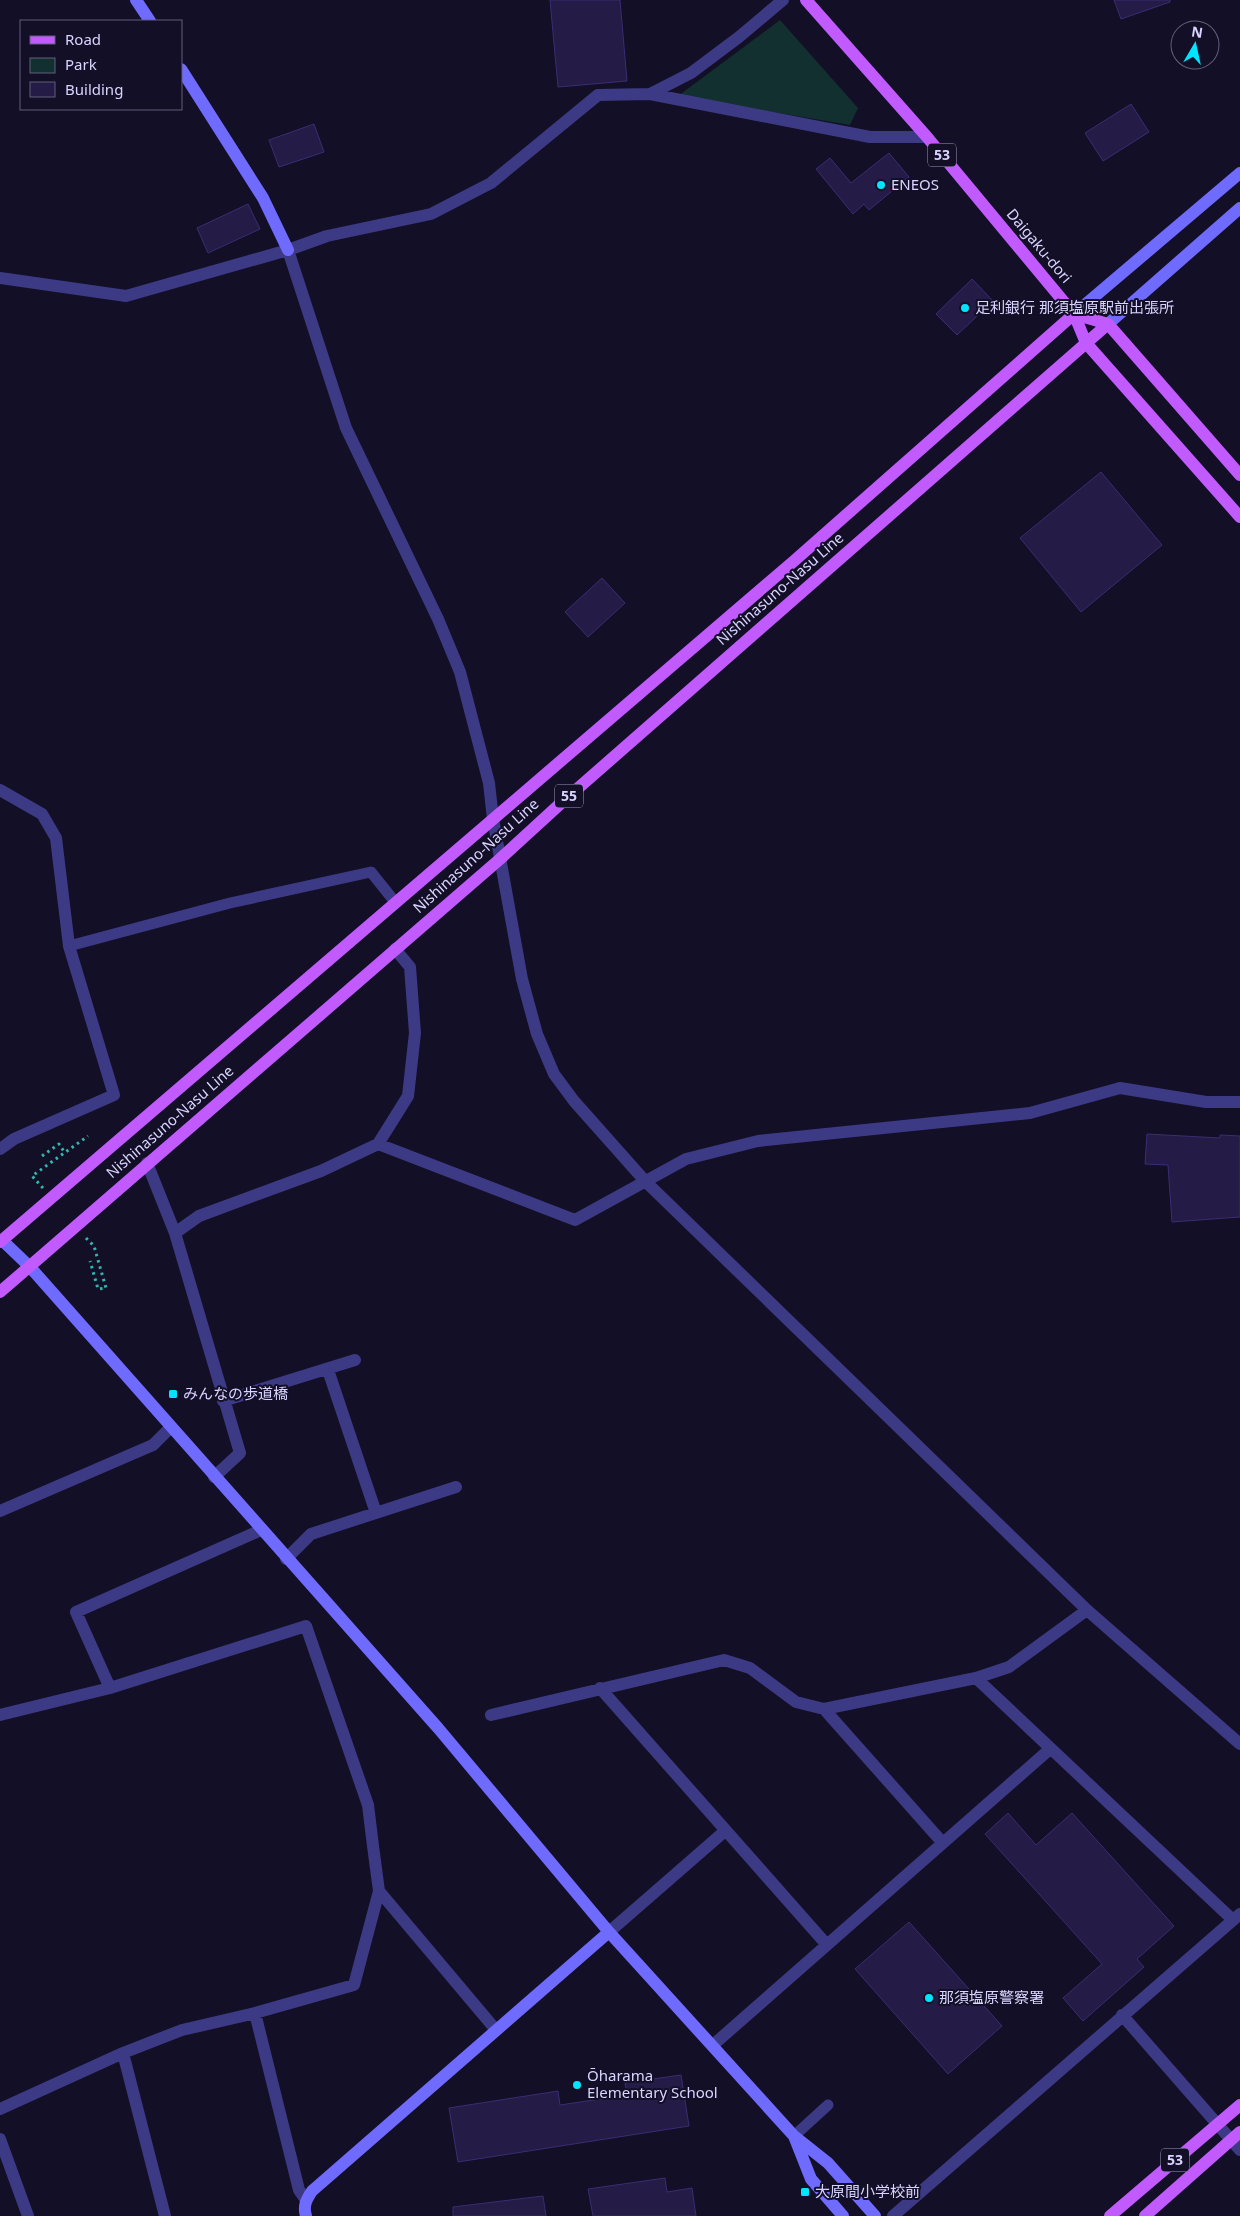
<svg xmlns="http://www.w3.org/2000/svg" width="1240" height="2216" font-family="'Noto Sans','Noto Sans JP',sans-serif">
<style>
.green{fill:#12302f}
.building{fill:#241b47;stroke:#3b2d73}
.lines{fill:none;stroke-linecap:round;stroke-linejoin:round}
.path{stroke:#2fb8b0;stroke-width:3;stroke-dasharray:2.5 4;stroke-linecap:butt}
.lane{stroke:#3d3a85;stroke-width:11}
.street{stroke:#3d3a85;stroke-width:12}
.secondary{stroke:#6f6bff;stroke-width:12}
.primary{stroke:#c25bff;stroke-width:12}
.poi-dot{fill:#00e5ff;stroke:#130f26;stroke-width:2}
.labels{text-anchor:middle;stroke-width:4;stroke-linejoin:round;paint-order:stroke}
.shield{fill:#130f26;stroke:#9e99be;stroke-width:1}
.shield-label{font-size:14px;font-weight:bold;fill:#d9d4ff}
.poi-label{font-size:15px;fill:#d9d4ff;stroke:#130f26;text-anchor:start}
.street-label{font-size:15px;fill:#d9d4ff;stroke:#130f26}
</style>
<rect width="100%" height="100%" fill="#130f26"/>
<path class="green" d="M780,20L858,108L850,125L678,96Z"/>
<path class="building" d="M550,0H620L627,81L558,87Z
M1114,0H1170V2L1121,19Z
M1131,104L1149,132L1103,161L1085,133Z
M314,124L324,152L279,167L269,140Z
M889,153L909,177L869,210L864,204L853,214L816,169L830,158L851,183Z
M248,204L260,229L208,253L197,228Z
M972,279L993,301L957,335L936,314Z
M1101,472L1162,545L1081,612L1020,538Z
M602,578L625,603L588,637L565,612Z
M1147,1134L1220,1138V1135L1240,1136V1217L1172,1222L1168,1165L1145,1164Z
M1008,1813L1036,1845L1072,1813L1174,1926L1137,1959L1144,1967L1083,2021L1063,1998L1102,1964L985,1834Z
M909,1922L1002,2026L948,2074L855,1969Z
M681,2075L689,2126L458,2162L449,2108L558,2091L560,2105L627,2095L625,2083Z
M665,2178L667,2192L692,2188L696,2216H593L588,2189Z
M543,2196L546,2216H453V2207Z"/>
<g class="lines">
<path class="path" d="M42,1156L59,1144L65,1153
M43,1188L32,1176L88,1136
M86,1238L94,1246L106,1288L98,1289L90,1261"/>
<path class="lane" d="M69,946L230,903L371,872L395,902
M794,2136L828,2105"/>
<path class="street" d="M650,94L691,73L739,37L783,0
M288,250L346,428L438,619L460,672L489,783L493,819L522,979L537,1034L554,1074L574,1101L645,1181L1087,1610L1240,1744
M0,278L126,296L288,250L327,236L431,214L491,183L598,95L650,94L870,137H927
M0,790L42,814L56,838L69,946L114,1095L14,1139L0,1149
M378,1144L408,1096L415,1033L410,967L395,949
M147,1163L175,1233L240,1453L214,1477
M175,1233L199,1216L321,1171L378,1144L575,1220L686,1159L758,1141L1030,1113L1120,1088L1206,1102H1240
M328,1370L376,1513
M223,1401L355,1360
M0,1511L153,1445L171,1427
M286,1559L311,1534L456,1487
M976,1678L1233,1920
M110,1688L76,1612L261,1530
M600,1688L827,1945
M824,1709L942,1842
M0,1715L110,1688L306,1626L368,1805L373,1846L379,1891L354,1985L255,2013L182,2030L123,2053L0,2109
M491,1715L724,1660L750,1668L796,1702L824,1709L976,1678L1009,1667L1087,1610
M379,1891L496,2030
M609,1932L725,1831
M255,2013L299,2190L306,2200
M1122,2015L1240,2150
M713,2045L1050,1749
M123,2053L165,2216
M0,2139L28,2216
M893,2216L1240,1914"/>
<path class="secondary" d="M136,0L150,21
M181,69L263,198L288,250
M1074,314L1240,173
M1108,324L1240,208
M2,1240L30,1267L438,1728L609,1932L794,2136L828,2163L875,2216
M794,2136L811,2179L843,2216
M306,2216C303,2206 306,2200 312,2191L609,1932"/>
<path class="primary" d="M806,0L927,137L1074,314L1086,343L1240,517
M1074,314L1108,324
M1108,324L1240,475
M0,1242L794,561L1074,314
M0,1292L500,859L560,804L1108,324
M1110,2216L1240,2105
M1145,2216L1240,2132"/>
</g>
<g class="poi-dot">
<circle cx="881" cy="185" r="5"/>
<circle cx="965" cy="308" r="5"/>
<rect x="168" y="1389" width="10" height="10" rx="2.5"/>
<circle cx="929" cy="1998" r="5"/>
<circle cx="577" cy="2085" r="5"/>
<rect x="800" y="2187" width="10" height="10" rx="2.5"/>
</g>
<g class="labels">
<g class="shield">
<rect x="928" y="143.5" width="28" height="23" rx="4"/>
<rect x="555" y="784.5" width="28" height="23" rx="4"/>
<rect x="1161" y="2148.5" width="28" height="23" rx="4"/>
</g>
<g class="shield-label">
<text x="942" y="160">53</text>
<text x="569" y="801">55</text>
<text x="1175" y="2165">53</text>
</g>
<g class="poi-label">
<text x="891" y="190">ENEOS</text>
<text x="975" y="313">足利銀行 那須塩原駅前出張所</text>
<text x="183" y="1399">みんなの歩道橋</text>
<text x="939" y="2003">那須塩原警察署</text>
<text x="587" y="2081">Ōharama<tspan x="587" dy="17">Elementary School</tspan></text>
<text x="815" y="2197">大原間小学校前</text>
</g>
<g class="street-label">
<text transform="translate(1039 246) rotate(50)" y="5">Daigaku-dori</text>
<text transform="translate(780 589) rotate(-41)" y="5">Nishinasuno-Nasu Line</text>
<text transform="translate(476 856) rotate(-42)" y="5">Nishinasuno-Nasu Line</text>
<text transform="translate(170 1122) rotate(-41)" y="5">Nishinasuno-Nasu Line</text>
</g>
</g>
<rect x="20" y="20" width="162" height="90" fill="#130f26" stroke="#625e7d"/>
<rect x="30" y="36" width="25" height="8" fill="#c25bff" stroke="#625e7d"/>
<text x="65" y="45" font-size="15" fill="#d9d4ff">Road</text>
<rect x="30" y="58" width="25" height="15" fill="#12302f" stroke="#625e7d"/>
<text x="65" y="70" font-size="15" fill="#d9d4ff">Park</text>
<rect x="30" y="82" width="25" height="15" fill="#241b47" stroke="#625e7d"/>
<text x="65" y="95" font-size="15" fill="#d9d4ff">Building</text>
<g transform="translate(1195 45) rotate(9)"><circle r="24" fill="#130f26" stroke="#625e7d"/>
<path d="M0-4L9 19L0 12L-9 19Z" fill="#00e5ff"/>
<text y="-8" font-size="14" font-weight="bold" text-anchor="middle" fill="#d9d4ff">N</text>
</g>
</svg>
